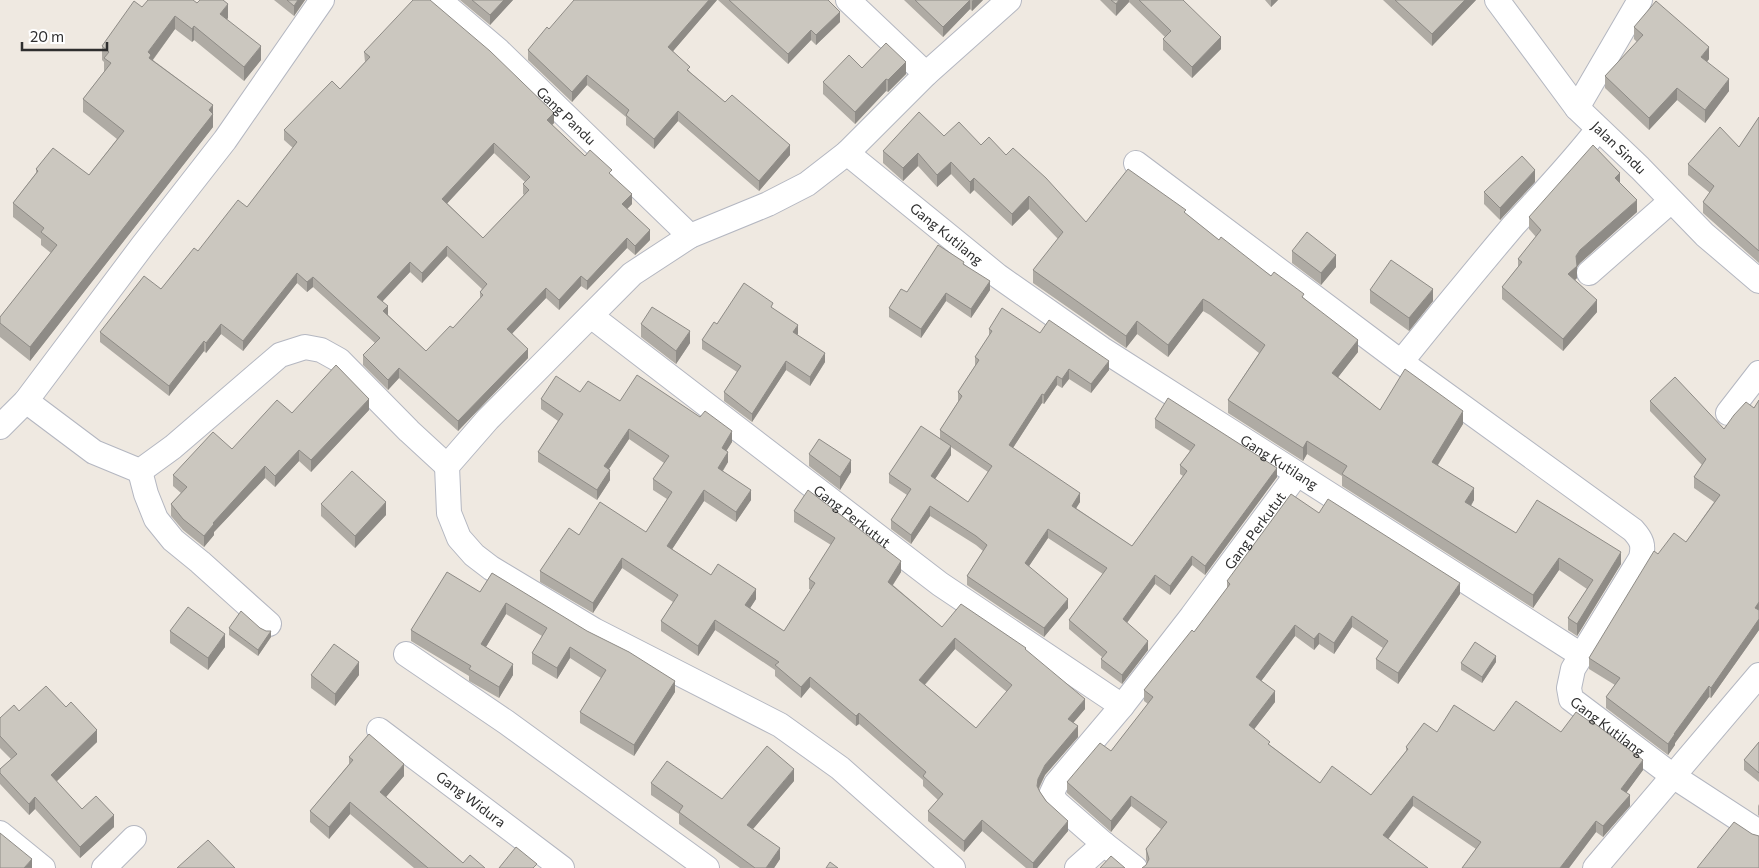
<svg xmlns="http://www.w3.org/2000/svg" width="1759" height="868" font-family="Commissioner,sans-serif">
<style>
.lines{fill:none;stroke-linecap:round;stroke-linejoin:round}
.street-casing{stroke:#b4b7c1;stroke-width:26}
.street{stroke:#fff;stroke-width:24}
.wall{fill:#afaba4;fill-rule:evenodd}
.shaded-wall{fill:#8e8b86}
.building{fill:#cbc7bf;stroke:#8e8b86;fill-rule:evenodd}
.labels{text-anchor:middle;stroke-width:4;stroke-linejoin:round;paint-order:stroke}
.street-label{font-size:14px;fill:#2e2e2e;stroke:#fff}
</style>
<rect width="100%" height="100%" fill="#efe9e1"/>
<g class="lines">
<g class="street-casing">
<g id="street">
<path id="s1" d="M439,0L499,51L690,236"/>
<path d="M848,0L926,74"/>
<path id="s2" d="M1497,0L1577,108L1640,168L1705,235L1759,281"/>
<path d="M1577,108L1640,0"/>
<path id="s3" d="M847,153L998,276L1102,349L1581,655"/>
<path id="s4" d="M1136,163L1401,362L1633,530C1642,540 1644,545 1641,558L1573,669L1569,688L1571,699L1673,776L1759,832"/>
<path d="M1589,273L1671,201"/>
<path id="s5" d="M591,316L940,584L1122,706"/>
<path d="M1401,362C1438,316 1475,271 1513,226C1542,194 1572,163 1598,129"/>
<path d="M26,401L94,452L140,471L173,447L280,355L305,347L321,350L339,360L409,431L447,466"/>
<path d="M1728,413L1759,373"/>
<path d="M0,427L26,401L143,245L225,140L322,0"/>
<path d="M140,471L146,494L156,519L173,540L200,562L269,624"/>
<path d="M406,654L506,722L707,868"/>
<path id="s6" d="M379,730L562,868"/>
<path d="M0,833L43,868"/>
<path d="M104,868L134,838"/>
<path d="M953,868L840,768L780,725L594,630L491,568L474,555L459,538L449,513L447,466L488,419L632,274L690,236L768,204L807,184L847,153L926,74L1009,0"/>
<path d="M1077,868L1104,844"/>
<path id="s7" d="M1135,868L1104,844L1057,803L1051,795L1056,784L1122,706L1192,616L1297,474"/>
<path d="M1595,868L1759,675"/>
</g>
</g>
<use href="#street" class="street"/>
</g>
<path class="wall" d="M274,0H305L294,16Z
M460,0H513L490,25Z
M717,0L673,51L690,72L725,102L790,155L759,191L678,121L654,149L626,125V117L587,85L572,102L528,60V50L549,29Z
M718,0H828L840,22L816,45L811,40L788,64Z
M904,0H983L972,11L970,9L943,37Z
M1100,0H1183L1221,49L1192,78L1163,50V39L1165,37L1129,2L1116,16Z
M1265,0H1278L1271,7Z
M1383,0H1476L1432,46Z
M197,3L228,18L227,19L261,60L244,81L194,40L192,42L175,29L153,60L213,105V127L30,361L0,337V317L51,253L41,245V239L13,217V203L36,173V169L89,175L117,139L83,112V99L104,72V62L102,60V46L142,7Z
M1634,27L1709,59L1707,62L1729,91L1705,123L1677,100L1649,130L1605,88V76L1637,42L1634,39Z
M364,52L554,123L552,125L585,156L612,175L632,204L627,209L650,240L635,255L627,248L587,290L581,286L559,310L546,298L512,333L528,358L458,431L399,378L388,390L363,365V355L375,343L313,287L307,292L297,283L243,351L221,334L206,353L204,351L169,396L100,342V332L161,289L198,251L247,207L293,148L284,140V130L340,89L365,62ZM494,153L525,182L523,184V194L524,195L483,238L447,203ZM447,256L482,289L480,292V299L453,328L426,351L388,315L382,302L410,272L422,283Z
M862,68L906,74L888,92L886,91L855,124L823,94V82Z
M1759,117V263L1703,213V202L1710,193L1688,175V164L1739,147Z
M944,136L981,145L1006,155L1086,222L1186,214L1219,240L1304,298L1358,352L1338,377L1380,410L1463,424L1438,465L1474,500L1471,506L1516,533L1621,564L1577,636L1568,630V618L1587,589L1559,570L1533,608L1342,486V476L1307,454L1303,461L1228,413V400L1259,353L1210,315L1203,311L1168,357L1137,334L1126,348L1033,283V270L1058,239L1029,209L1012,226L974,190L970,194L951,174L937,187L918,166L903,181L883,163V151Z
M1535,182L1500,220L1484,204V192Z
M1620,183L1637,212L1580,263L1577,267V278L1575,280L1597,312L1563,351L1502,299V287L1518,267V259L1536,237L1529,229V217Z
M1292,251L1336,267L1321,285L1292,263Z
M964,265L990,290L971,318L946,301L921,338L889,317V308L907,292Z
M1370,290L1433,301L1409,331L1370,303Z
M773,308L798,334H797L825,362L810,386L786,370L752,422L724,401V392L737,372L702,349V340L717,324Z
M641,324L690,343L676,364L641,337Z
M989,329L1040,333L1109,370L1091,393L1069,379L1062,388L1057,385L1044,404L1042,403L1013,448L1080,502L1076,508L1132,546L1183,476L1180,474V465L1190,451L1155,428V419L1277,477L1205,575L1192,565L1170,595L1155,584L1127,623L1148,650L1122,684L1101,668V659L1102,657L1069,629V620L1103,574L1048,538L1029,566L1068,608L1044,637L967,585V576L983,551L976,545L930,516L911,544L891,529V520L907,495L889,483V474L940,438V430L958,402V392L975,366V357L989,336ZM951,447L988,472L968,502L935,479L951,455Z
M580,392L620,401L732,442L726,451L728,462L723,471L751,500L736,522L704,501L672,549L711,575L756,599L750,608L784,631L811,590L809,589V579L831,545L794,522V511L901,572L893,585L942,627L1026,650L1085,709L1073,723L1078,737L1045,775L1039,789L1040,792L1068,831L1037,868H1026L982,831L964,852L928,821V811L938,800L923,786V780L859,724L856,726L810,687L801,698L775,676V670L715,630L698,656L661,631V621L673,602L622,568L593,613L540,582V571L579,535L646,532L667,499L653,490V479L664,463L629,439L609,469L610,480L597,500L538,462V452L558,421L541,409V399ZM955,649L1007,692L976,728L925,685Z
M1759,400V630L1711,698L1709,697L1675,743V745L1668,755L1606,708V697L1615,685L1589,669V658L1658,554L1686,542L1714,502L1694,488V477L1702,465L1650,411V401L1724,429L1754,408Z
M369,410L311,472L299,461L275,487L265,478L214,532V535L204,547L183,530L171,516V504L181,493L173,486V475L232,449L292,413Z
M809,454L851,472L840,490L809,466Z
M321,504L386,515L355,548L321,516Z
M1319,513L1460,594L1398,684L1376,669V659L1383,648L1352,627L1334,654L1319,644L1314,650L1295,636L1261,681L1275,702L1254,729L1270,745L1320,783L1371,795L1406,751V747L1437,732L1494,731L1561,732L1643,770L1626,793L1630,806L1603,837L1596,832L1569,868H1462L1476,849L1413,806L1146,865L1147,863L1146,860V849L1161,829L1131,806L1111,832L1067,793V782L1111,751L1148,704L1144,701V690L1194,632L1227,589V581Z
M492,573L675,692L634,756L580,723V712L601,678L570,658L557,679L532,664V653L542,636L506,614L486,647L513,675L499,698L469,681V676L411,641V630L480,592Z
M229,628H260L271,637L258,656L229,635Z
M170,631L225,647L208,670L170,643Z
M1496,662L1482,683L1461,670V663Z
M311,675H359L335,706L311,688Z
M19,711L97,742L56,781L82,809L114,827L80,858L35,809L29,815L0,784V769L11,759L0,748V718Z
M1759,742V782L1744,770V760Z
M349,757L404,776L386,797L463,863L485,868H414L350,814L329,839L310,822V811L349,764Z
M794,781L753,829L780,859L774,868H740L679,824V814L651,795V783L722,799Z
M1759,804V816L1758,815V806Z"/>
<path class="shaded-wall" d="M298,0H305L294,16V6Z
M504,0H513L490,25V15Z
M709,0H717L668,57V47Z
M970,0V9L943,37V27Z
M973,0H983L972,11V1Z
M1119,0H1129V2L1116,16V4Z
M1271,0H1278L1271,7Z
M1465,0H1476L1432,46V34Z
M228,4V18L220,27V14Z
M840,12V22L816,45V35Z
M175,16V29L151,62V68L148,52Z
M194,26V40L192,42V29Z
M811,30V40L788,64V54Z
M1221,37V49L1192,78V67Z
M261,46V60L244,81V67Z
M1709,47V59L1701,69V57Z
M906,62V74L888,92V80Z
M587,75V85L572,102V92Z
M886,79V91L855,124V112Z
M1729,79V91L1705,123V110Z
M1677,88V100L1649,130V118Z
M213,105V127L30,361V347Z
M678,111V121L654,149V139Z
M554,113V123L547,130V120Z
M494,143V153L442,209V199Z
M790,145V155L759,191V181Z
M918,153V166L903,181V168Z
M951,162V174L937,187V175Z
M1535,170V182L1500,220V208Z
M1620,173V185L1615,178Z
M974,178V190L970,194V182Z
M632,194V204L622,214V204Z
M1029,196V209L1012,226V214Z
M1637,200V212L1580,263L1577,267V278L1568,287V274L1576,256L1580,250Z
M650,230V240L635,255V246Z
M627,238V248L587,290V281Z
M447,246V256L422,283V273Z
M1336,255V267L1321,285V273Z
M410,262V272L377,307V297Z
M297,273V283L243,351V341Z
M581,276V286L559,310V300Z
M313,277V287L307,292V282Z
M990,281V290L971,318V309Z
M546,288V298L507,339V329Z
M1433,289V301L1409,331V318Z
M946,293V301L921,338V329Z
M1203,299V311L1168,357V345Z
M1597,300V312L1563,351V339Z
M388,306V316L383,311Z
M1137,321V334L1126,348V336Z
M221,324V334L206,353V343Z
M798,325V334L793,340V332Z
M690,331V343L676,364V351Z
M1358,340V352L1332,385V373Z
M204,341V351L169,396V386Z
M528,349V358L458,431V421Z
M825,353V362L810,386V377Z
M786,361V370L752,422V414Z
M1109,361V370L1091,393V384Z
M399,368V378L388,390V380Z
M1069,369V379L1062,388V379Z
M1057,376V385L1044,404V395Z
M1042,394V403L1009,454V445Z
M369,399V410L311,472V460Z
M1463,411V424L1432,474V462Z
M629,429V439L604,476V466Z
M732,431V442L722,458V448Z
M1307,441V454L1303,461V448Z
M951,446V455L931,485V476Z
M299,450V461L275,487V476Z
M728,452V462L718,478V468Z
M851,460V472L840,490V477Z
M265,466V478L214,532V535L204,547V536L213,523Z
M1277,468V477L1205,575V566Z
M610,470V480L597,500V490Z
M1474,488V500L1465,515V502Z
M704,490V501L667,557V546Z
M751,490V500L736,522V512Z
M1080,493V502L1072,515V506Z
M386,502V515L355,548V536Z
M930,506V516L911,544V535Z
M1048,529V538L1025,572V563Z
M1621,552V564L1577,636V624Z
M1192,556V565L1170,595V586Z
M622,558V568L593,613V603Z
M1559,558V570L1533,608V595Z
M901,561V572L888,592V582Z
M1155,575V584L1123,628V619Z
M1460,583V594L1398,684V673Z
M756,589V599L745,616V605Z
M1068,599V608L1044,637V628Z
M1759,602V613L1755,608Z
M506,603V614L481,655V644Z
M1352,616V627L1334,654V643Z
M1759,619V630L1711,698V688Z
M715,620V630L698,656V646Z
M1295,625V636L1256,688V677Z
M271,631V637L258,656V650Z
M1319,633V644L1314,650V639Z
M225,634V647L208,670V658Z
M955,638V649L919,691V680Z
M1148,641V650L1122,684V675Z
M570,647V658L557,679V668Z
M1496,656V662L1482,683V677Z
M359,662V675L335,706V694Z
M513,664V675L499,698V687Z
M810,677V687L801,698V687Z
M675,681V692L634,756V745Z
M1709,686V697L1675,743V745L1668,755V744L1674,734Z
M1275,691V702L1249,736V725Z
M1085,699V709L1068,729V719Z
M859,713V724L856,726V716Z
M1078,726V737L1045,775L1038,789L1037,786L1038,779L1045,765Z
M97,730V742L51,787V775Z
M1643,760V770L1621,800V789Z
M404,764V776L380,804V792Z
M794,769V781L747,836V825Z
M1630,795V806L1603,837V826Z
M1131,796V806L1111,832V821Z
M1413,796V806L1383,846V835Z
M35,797V809L29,815V804Z
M350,802V814L329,839V827Z
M114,815V827L80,858V847Z
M982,820V831L964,852V841Z
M1068,821V831L1037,868H1033V863Z
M1596,821V832L1569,868H1560Z
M780,848V859L774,868H766Z
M32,859V868H24Z"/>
<path class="building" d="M148,0H193L197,3L200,0H223L228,4L220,14L261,46L244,67L194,26L192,29L175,16L148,52L151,55L149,58L213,105L209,110L213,114L30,347L0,323V317L57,245L41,232L44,228L13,203L38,171L36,169L53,148L89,175L124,131L83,99L111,63L104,58L109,52L102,46L134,1L142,7Z
M287,0H298L294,6Z
M413,0H430L490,51L554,113L547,120L585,156L590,150L612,170L609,173L632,194L622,204L650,230L635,246L627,238L587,281L581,276L559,300L546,288L507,329L528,349L458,421L399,368L388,380L363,355L380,338L313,277L307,282L297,273L243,341L221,324L206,343L204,341L169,386L100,332L144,276L161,289L194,248L198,251L238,200L247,207L297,142L284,130L332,81L340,89L370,57L364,52ZM494,143L530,177L523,184L529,190L483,238L442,199ZM447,246L487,284L480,292L483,295L453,328L450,326L426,351L383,311L388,306L377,297L410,262L422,273Z
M472,0H504L490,15Z
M574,0H709L668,47L690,67L687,70L725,102L732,95L790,145L759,181L678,111L654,139L626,115L629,110L587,75L572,92L528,50L547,27L549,29Z
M729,0H828L840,12L816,35L811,30L788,54Z
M915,0H970L943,27Z
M1111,0H1119L1116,4Z
M1139,0H1183L1221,37L1192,67L1163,39L1171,31Z
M1395,0H1465L1432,34Z
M1656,1L1709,47L1701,57L1729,79L1705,110L1677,88L1649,118L1605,76L1643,35L1634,27Z
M886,43L906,62L888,80L886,79L855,112L823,82L849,55L862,68Z
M919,112L944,136L959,122L981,145L989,137L1006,155L1013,148L1046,178L1086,222L1128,169L1186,210L1184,212L1219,240L1221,237L1271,276L1274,272L1304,294L1302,297L1358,340L1332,373L1380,410L1405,369L1463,411L1432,462L1474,488L1465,502L1516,533L1537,500L1621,552L1577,624L1568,618L1593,580L1559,558L1533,595L1342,474L1347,466L1307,441L1303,448L1228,400L1265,345L1210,303L1203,299L1168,345L1137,321L1126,336L1033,270L1063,232L1029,196L1012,214L974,178L970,182L951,162L937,175L918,153L903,168L883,151Z
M1759,117V251L1703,202L1714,186L1688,164L1720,127L1739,147Z
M1593,145L1620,173L1615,178L1637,200L1580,250L1576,256L1577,266L1568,274L1597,300L1563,339L1502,287L1522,262L1518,259L1541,230L1529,217Z
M1522,156L1535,170L1500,208L1484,192Z
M1307,232L1336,255L1321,273L1292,251Z
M938,245L964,262L963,264L990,281L971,309L946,293L921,329L889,308L901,289L907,292Z
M1391,260L1433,289L1409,318L1370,290Z
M744,283L773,303L771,307L798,325L793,332L825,353L810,377L786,361L752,414L724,392L741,366L702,340L714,322L717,324Z
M652,307L690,331L676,351L641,324Z
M1002,308L1040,333L1049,320L1109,361L1091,384L1069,369L1062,379L1057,376L1044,395L1042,394L1009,445L1080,493L1072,506L1132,546L1187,471L1180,465L1195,445L1155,419L1168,398L1277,468L1205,566L1192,556L1170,586L1155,575L1123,619L1148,641L1122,675L1101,659L1107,652L1069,620L1107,568L1048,529L1025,563L1068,599L1044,628L967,576L987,545L976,536L930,506L911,535L891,520L911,489L889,474L921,426L951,446L931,476L968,502L992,466L940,430L962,396L958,392L979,360L975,357L992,331L989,329Z
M336,365L369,399L311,460L299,450L275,476L265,466L213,523L214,524L204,536L183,519L171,504L187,487L173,475L213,432L232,449L277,400L292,413Z
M637,375L700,417L705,411L732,431L722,448L728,452L718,468L751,490L736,512L704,490L667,546L711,575L718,564L756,589L745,605L784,631L815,583L809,579L835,538L794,511L808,490L901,561L888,582L942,627L961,604L1026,648L1025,649L1085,699L1068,719L1078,726L1045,765L1038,779L1037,786L1040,792L1046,801L1068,821L1033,863L982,820L964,841L928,811L943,794L923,776L926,772L859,713L856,716L810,677L801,687L775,665L779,662L715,620L698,646L661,621L678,595L622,558L593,603L540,571L569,528L579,535L600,502L646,532L672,492L653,479L669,456L629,429L604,466L610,470L597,490L538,452L563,414L541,399L556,376L580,392L588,381L620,401ZM955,638L1012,685L976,728L919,680Z
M1675,377L1724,429L1734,415L1746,402L1754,408L1759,400V602L1755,608L1759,610V619L1711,688L1709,686L1674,734H1675L1668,744L1606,697L1620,678L1589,658L1654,551L1658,554L1674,533L1686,542L1720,495L1694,477L1706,459L1650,401Z
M819,439L851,460L840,477L809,454Z
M352,471L386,502L355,536L321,504Z
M1291,494L1319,513L1328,499L1460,583L1398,673L1376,659L1388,641L1352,616L1334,643L1319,633L1314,639L1295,625L1256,677L1275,691L1249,725L1270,742L1268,744L1320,783L1332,766L1371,795L1408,749L1406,747L1424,723L1437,732L1454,705L1494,731L1516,701L1561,732L1576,712L1589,721L1590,720L1643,760L1621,789L1630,795L1603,826L1596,821L1560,868H1462L1481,842L1413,796L1383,835L1428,868H1142L1146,865L1149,859L1146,849L1167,822L1131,796L1111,821L1067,782L1100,743L1111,751L1153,697L1144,690L1192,630L1194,632L1230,584L1227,581Z
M447,572L480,592L492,573L587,631L629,652L675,681L634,745L580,712L606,670L570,647L557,668L532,653L547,628L506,603L481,644L513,664L499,687L469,669L471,666L411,630Z
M188,607L225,634L208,658L170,631Z
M241,611L260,628L266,631H271L258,650L229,628Z
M1475,642L1496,656L1482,677L1461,663Z
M334,644L359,662L335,694L311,675Z
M46,686L66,707L71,702L97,730L51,775L82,809L96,796L114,815L80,847L35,797L29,804L0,773V769L17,754L0,736V718L14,705L19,711Z
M369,734L404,764L380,792L463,863L470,855L485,868H428L350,802L329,827L310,811L353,760L349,757Z
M1759,742V773L1744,760Z
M767,746L794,769L747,825L780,848L766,868H755L679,812L683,806L651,783L667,761L722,799Z
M1734,822L1752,834L1759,836V868H1697Z
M0,833L32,859L24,868H0Z
M208,840L235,868H177Z
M516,847L537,864L533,868H499Z
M1111,856L1125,868H1100Z
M830,862L838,868H826Z"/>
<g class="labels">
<g class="street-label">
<text dy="5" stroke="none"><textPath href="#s1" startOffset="172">Gang Pandu</textPath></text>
<text dy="5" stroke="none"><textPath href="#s2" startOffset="192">Jalan Sindu</textPath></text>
<text dy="5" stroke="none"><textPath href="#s3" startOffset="128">Gang Kutilang</textPath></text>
<text dy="5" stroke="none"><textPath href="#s3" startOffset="532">Gang Kutilang</textPath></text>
<text dy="5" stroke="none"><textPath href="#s5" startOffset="329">Gang Perkutut</textPath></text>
<text dy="5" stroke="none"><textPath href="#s7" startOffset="446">Gang Perkutut</textPath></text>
<text dy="5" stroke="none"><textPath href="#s4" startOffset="855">Gang Kutilang</textPath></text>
<text dy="5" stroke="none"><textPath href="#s6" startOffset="115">Gang Widura</textPath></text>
</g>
</g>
<path d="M22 42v8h85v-8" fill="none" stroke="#2e2e2e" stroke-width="2.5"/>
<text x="30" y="42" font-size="15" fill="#2e2e2e" stroke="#ffffff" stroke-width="4" paint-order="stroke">20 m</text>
</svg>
